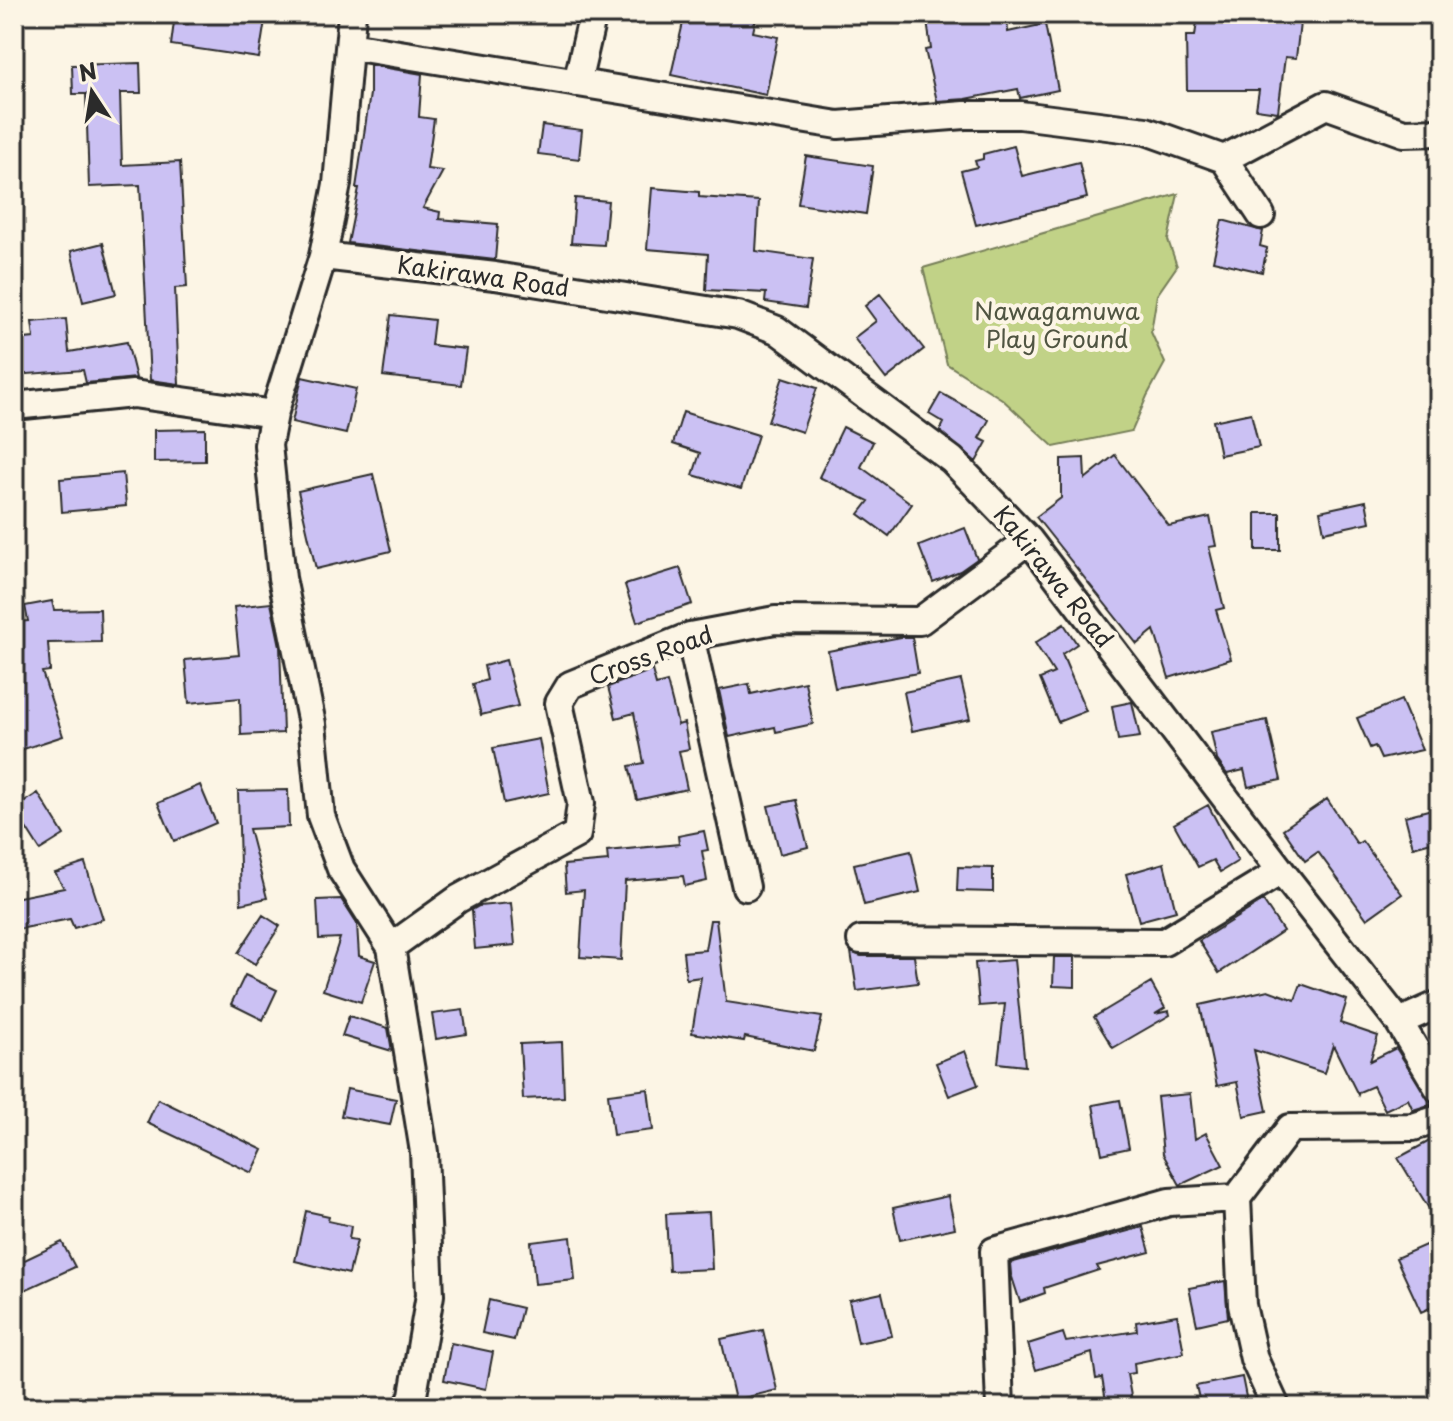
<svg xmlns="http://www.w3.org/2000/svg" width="1453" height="1421" font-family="'Playpen Sans',sans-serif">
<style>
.green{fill:#c1d287;stroke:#767e59;stroke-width:2}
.building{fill:#cbc1f3;stroke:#2b2b2b;stroke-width:2}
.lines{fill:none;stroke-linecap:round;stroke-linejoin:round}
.minor-casing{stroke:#2b2b2b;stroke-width:32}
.minor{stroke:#fcf5e5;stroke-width:26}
.labels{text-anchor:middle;stroke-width:8;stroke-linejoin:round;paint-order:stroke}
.street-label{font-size:24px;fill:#2b2b2b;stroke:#fcf5e5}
.park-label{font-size:24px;fill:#505542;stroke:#fcf5e5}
</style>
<rect width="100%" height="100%" fill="#fcf5e5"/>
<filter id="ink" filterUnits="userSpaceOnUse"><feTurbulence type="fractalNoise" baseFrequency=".0125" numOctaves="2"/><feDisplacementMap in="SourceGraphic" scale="16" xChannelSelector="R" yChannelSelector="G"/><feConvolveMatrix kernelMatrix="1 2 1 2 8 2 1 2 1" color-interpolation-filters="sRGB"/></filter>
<g filter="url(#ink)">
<path class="green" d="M1178,194L1168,240L1177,266L1157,295L1151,332L1165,363L1147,396L1132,431L1054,447L1002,399L947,364L923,268Z"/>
<path class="building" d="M190,14H266L259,58L171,45L174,22L188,24Z
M685,14H757L753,32L778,37L766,95L671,75Z
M926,14H1007L1008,32L1045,24L1058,90L1020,98L1018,89L966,99L937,101L925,50L931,49Z
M1198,14H1301L1296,58L1285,57L1278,112L1256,109L1259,90H1187L1186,36H1195Z
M140,63L141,93H120L122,165L180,162L187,287L175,288L179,384L150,380L140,185L89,187L86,94H73L72,65Z
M370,65L422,74L419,117L434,119L427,169L443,171L423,208L440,212L439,219L498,224L495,260L348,243L359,188H356L370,94Z
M542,125L582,130L579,159L538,154Z
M1014,146L1022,176L1079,162L1087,198L976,225L961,171L977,167L975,161L983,159V154Z
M806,156L873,166L866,214L798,204Z
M652,188L699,192V197L759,201L756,251L813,259L806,308L765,302L766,293L706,290L708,254L647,249Z
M575,198L608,201L604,245L571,243Z
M1222,220L1263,231L1260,246L1267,248L1262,272L1213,261Z
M103,243L116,294L83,302L71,251Z
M880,294L924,349L886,379L854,338L876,321L865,306Z
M391,315L434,320L431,345L466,349L461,385L383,376Z
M66,319L69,352L127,342L136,378L86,383L83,370L14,375V340L34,338L32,322Z
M302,377L356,389L346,434L292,422Z
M783,377L817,388L802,432L768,421Z
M941,393L989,420L979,438L987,442L976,462L940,431L944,423L929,414Z
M683,412L758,435L741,489L693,475L700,453L673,444Z
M1251,413L1259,447L1220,455L1213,421Z
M843,427L873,442L861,467L912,504L889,536L859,514L869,501L819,477Z
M205,429V461L154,462V430Z
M1115,455L1169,526L1210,517L1216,546L1209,547L1224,608L1216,610L1231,659L1169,678L1154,630L1137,644L1036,517L1061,498V459L1084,458L1085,479Z
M123,473L126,506L62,512L60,479Z
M373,474L391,551L316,569L298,491Z
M1366,501L1370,522L1324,532L1320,511Z
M1256,513H1280V550H1256Z
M965,528L977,559L960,571L933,582L919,546Z
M680,568L692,604L637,622L625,585Z
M52,601L54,610L100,609L101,642L48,643L50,671L42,672L63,736L14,752V622L28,621L25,606Z
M271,603L280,646L283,733L241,735L240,698L189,703L185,660L239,655L234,607Z
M1064,624L1077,644L1062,654L1086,711L1058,722L1040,679L1054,673L1035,643Z
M901,637H912L918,673L835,688L828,651Z
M506,660L518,706L481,715L473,684L487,680L484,666Z
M652,670L656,685L667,682L678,725L684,723L689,749L679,751L687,789L637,800L629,766L644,763L634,713L616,718L608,687Z
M961,680L970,719L912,731L904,692Z
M805,682L813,724L776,732L775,727L729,737L719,690L749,684L751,694Z
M1401,700L1422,750L1381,759L1375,746L1370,748L1357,718Z
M1132,702L1140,737L1118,740L1112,706Z
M1267,720L1281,780L1248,787L1244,770L1227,774L1217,760L1211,732Z
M539,739L549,793L504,803L493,748Z
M200,785L216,823L174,841L158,803Z
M288,790L289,827L249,829L267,898L241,904L238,791Z
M38,793L64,835L40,850L14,809Z
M1327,799L1357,844L1362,841L1402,894L1367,919L1318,852L1305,861L1283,829Z
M796,800L808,847L780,854L768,806Z
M1208,805L1238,861L1220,872L1213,860L1198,867L1174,824Z
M1432,809L1439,840L1413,847L1405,816Z
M704,831L708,850L702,851L707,881L685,886L683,876L625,881L621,960L580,957L584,890L566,892L564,865L608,861L607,851L679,844L678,836Z
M911,851L920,892L864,905L854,864Z
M85,863L103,919L74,928L70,919L14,930V898L64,888L55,873Z
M1164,863L1176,911L1139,921L1126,874Z
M958,867L993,868V892L957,891Z
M341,899L357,924L359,956L375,961L361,1002L323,990L340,938L319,939L317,900Z
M1263,901L1283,931L1219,973L1199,941Z
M511,903L515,945L475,949L472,910L479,906Z
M263,915L280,926L255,964L238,953Z
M710,920H716L726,1002L822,1017L814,1051L745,1037L744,1041L692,1033L701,977L686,979L683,952L705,950Z
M851,952L861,956H914L918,983L857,991Z
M1054,957H1075V987L1053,986Z
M1014,960L1016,979L1025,1066L998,1063L1005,1004L979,1006L975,963Z
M245,975L277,990L263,1020L231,1004Z
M1151,983L1165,1008L1155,1014L1169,1011L1170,1015L1113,1048L1094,1017Z
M1301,984L1347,1000L1340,1023L1378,1036L1370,1061L1396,1048L1432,1104L1413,1110L1408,1099L1385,1110L1373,1086L1359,1092L1358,1095L1333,1045L1324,1073L1254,1050L1267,1111L1244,1116L1237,1082L1217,1086L1200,1005L1268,990L1295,1000Z
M463,1010L467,1034L436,1039L432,1014Z
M349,1016L388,1028L392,1051L342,1036Z
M562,1042L564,1097L523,1099L520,1044Z
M965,1051L978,1085L949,1096L936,1063Z
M347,1089L396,1099L390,1125L341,1116Z
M648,1089L653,1130L613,1135L608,1094Z
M1190,1094L1195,1139L1206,1133L1223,1165L1180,1185L1163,1154L1157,1097Z
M158,1099L263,1150L252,1173L147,1123Z
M1120,1100L1129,1148L1102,1154L1093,1105Z
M1439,1136V1225L1398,1158Z
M948,1196L955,1228L900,1240L893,1208Z
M306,1211L329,1216L328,1221L351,1226L349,1239L357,1240L349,1274L295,1261Z
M709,1212L712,1269L669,1271L666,1214Z
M1143,1227L1150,1252L1097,1266L1099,1270L1044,1288L1045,1293L1020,1302L1011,1274L1010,1263Z
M571,1237L575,1280L535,1284L531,1242Z
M1439,1239V1304L1421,1312L1396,1258Z
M62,1242L75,1267L25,1290L14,1265Z
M1225,1281L1228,1318L1197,1325L1189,1288Z
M882,1293L892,1336L858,1343L849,1300Z
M489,1300L522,1308L514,1340L482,1333Z
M1177,1315L1184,1353L1134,1363L1135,1373L1127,1374L1133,1407H1107L1102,1378L1096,1379L1092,1353L1036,1370L1028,1344L1063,1333L1066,1342L1137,1331L1136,1322Z
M763,1330L777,1390L735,1400L721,1339Z
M451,1343L493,1352L486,1389L444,1380Z
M1242,1377L1248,1407H1201L1196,1386Z"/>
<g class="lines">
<g class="minor-casing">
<path id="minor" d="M352,14L337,184L323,256L274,414L268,445L282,578L312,724L321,816L341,869L391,947L424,1152L430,1295L413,1395L408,1407
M350,46L838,125L965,115H1020L1146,131L1224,159L1261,215
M577,83L593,14
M1224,159L1326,105L1404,133L1439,132
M323,256L495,276L738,315L777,330L952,460L1029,540L1281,871L1399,1022L1439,1089
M14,406L133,394L274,414
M690,636L746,887
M861,940L1164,942L1281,871
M391,947L458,899L577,834L581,803L559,703L570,685L690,636L775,620L920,621L1029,540
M1399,1022L1439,1004
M1237,1198L1242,1305L1254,1359L1276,1407
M1000,1407L994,1251L1169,1202L1237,1198L1290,1128L1413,1127L1439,1119"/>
</g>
<use href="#minor" class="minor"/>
</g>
</g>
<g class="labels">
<g class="street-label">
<text transform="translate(483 277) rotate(8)" y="8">Kakirawa Road</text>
<text transform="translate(1053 577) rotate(51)" y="8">Kakirawa Road</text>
<text transform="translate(651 656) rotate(-20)" y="8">Cross Road</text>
</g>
<g class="park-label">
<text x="1057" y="320">Nawagamuwa<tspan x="1057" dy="28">Play Ground</tspan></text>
</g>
</g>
<rect width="1453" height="1421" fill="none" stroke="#fcf5e5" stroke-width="48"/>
<rect x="24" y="24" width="1405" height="1373" fill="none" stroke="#2b2b2b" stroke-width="3" filter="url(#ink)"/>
<g transform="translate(92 92) rotate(348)" stroke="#fcf5e5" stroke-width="6" paint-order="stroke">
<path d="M0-6L14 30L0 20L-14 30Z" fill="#2b2b2b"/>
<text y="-12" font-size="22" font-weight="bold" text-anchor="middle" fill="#2b2b2b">N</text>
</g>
</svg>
